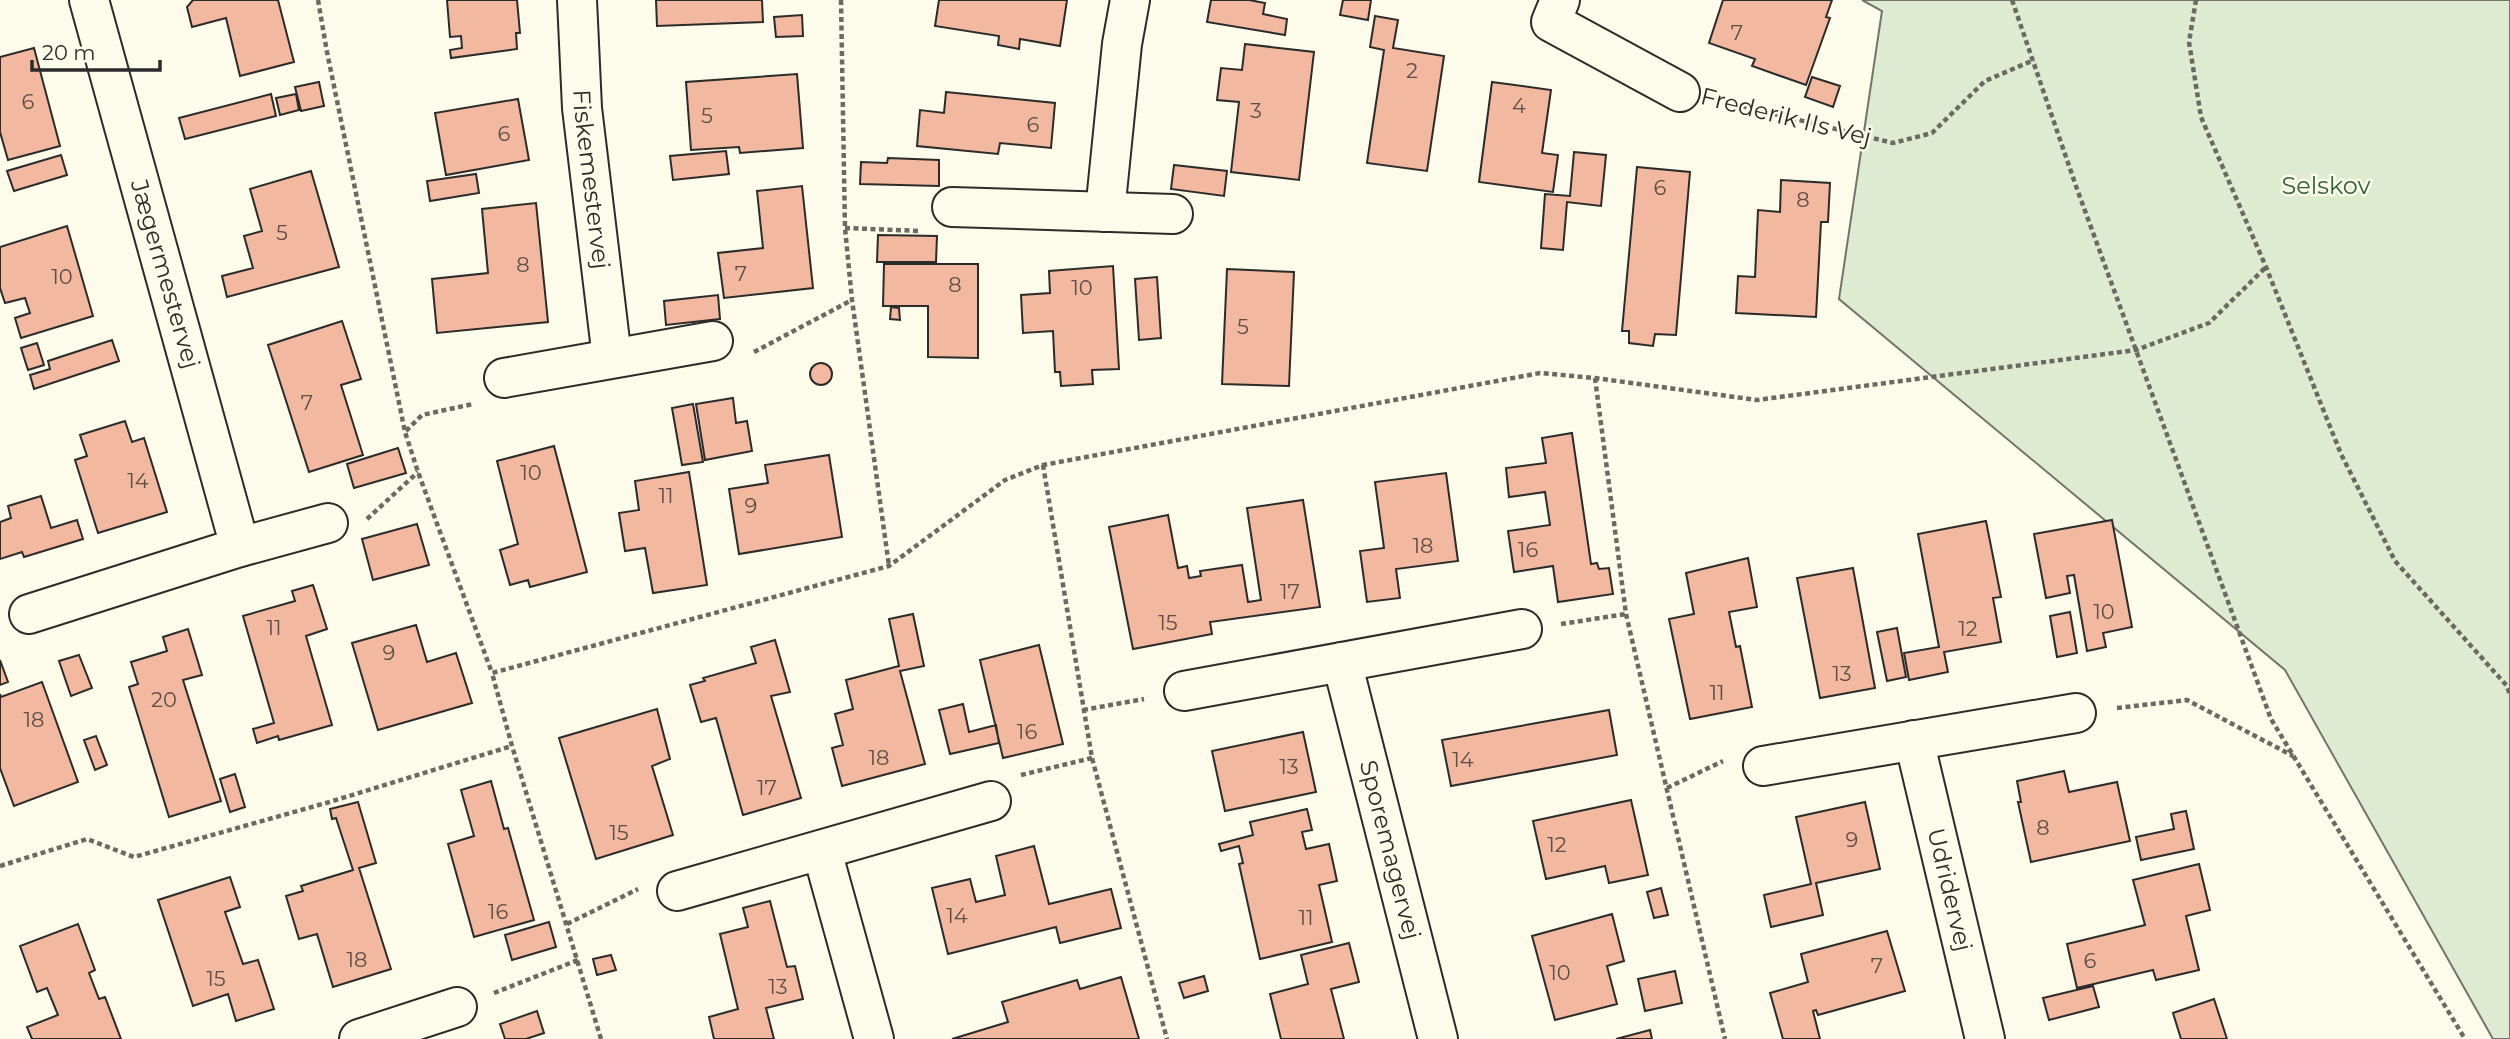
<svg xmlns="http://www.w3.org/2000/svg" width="2510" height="1039" font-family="Montserrat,sans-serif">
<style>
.green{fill:#deebd1;stroke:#74746e;stroke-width:2}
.building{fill:#f2b8a0;stroke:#2b2b2b;stroke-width:2}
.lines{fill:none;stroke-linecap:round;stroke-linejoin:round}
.street-casing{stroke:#2b2b2b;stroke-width:42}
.path{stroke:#6a6964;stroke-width:4.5;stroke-dasharray:5 3.5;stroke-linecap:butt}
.street{stroke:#fdfbea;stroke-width:38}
.labels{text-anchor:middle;stroke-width:5;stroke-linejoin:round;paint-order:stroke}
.number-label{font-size:21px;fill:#5d4e48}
.street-label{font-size:24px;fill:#2b2b2b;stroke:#fdfbea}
.park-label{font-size:24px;fill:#34623c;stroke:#fdfbea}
</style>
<rect width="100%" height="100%" fill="#fdfbea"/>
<path class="green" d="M1862,0H2510V1039H2493L2285,670L1839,299L1882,11Z"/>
<path class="building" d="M193,0H278L294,62L240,76L226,18L192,27L187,7Z
M447,0H517L520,33H516L517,49L451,58L450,50L462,48L461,36L450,37Z
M656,0H762L763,22L657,26Z
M939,0H1067L1060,46L1020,39L1019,49L998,45L999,36L935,26Z
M1211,0H1249L1265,3L1263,14L1287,19L1285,35L1207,22Z
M1343,0H1371L1368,20L1340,15Z
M1723,0H1832L1826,17L1830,18L1806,85L1752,66L1755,59L1709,43Z
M802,15L803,36L776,37L774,17Z
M1375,16L1398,20L1393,48L1444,56L1427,171L1367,163L1384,50L1370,47Z
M1245,44L1314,52L1299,180L1231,172L1239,102L1217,100L1221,68L1242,70Z
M34,48L60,146L8,160L0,132V57Z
M797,74L803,148L740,153L739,147L691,150L686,82Z
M1812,77L1840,86L1833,107L1805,97Z
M319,82L324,106L301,111L295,87Z
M1492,82L1551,90L1542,153L1558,155L1553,192L1479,182Z
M946,92L1055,103L1051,148L1000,143L998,154L917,146L920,110L944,113Z
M271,94L276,116L185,139L179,118Z
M296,94L299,110L280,115L276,98Z
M518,99L529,160L446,175L435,113Z
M726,151L729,174L673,180L670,156Z
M1574,152L1606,155L1601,206L1567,202L1563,250L1541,248L1545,194L1570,196Z
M61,155L67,175L14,191L7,171Z
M888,158L939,160V186L860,184L861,162L887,163Z
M1174,165L1227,171L1224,196L1171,189Z
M1637,167L1690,172L1676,335L1655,334L1653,346L1629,343V331H1622Z
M311,171L339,267L227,297L222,276L253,268L244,236L262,231L250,189Z
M476,174L479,193L430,201L427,181Z
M1781,180L1830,183L1828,222H1821L1816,317L1736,313L1738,276L1755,277L1758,210L1780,212Z
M802,186L813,288L724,298L718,253L763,248L757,191Z
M536,203L548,322L437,333L432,279L488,273L482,209Z
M67,226L93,316L21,338L15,318L30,313L25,298L5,303L0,288V247Z
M878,235L937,236L936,262H877Z
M884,264H978V358L928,357V306H883Z
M1113,266L1119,369L1092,370L1093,384L1061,386L1060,372H1055L1053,331L1023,333L1021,295L1050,293L1049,271Z
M1227,269L1294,272L1289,386L1222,384Z
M1157,277L1161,338L1139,340L1135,279Z
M718,295L720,319L666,325L664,301Z
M891,307L899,308L900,320L890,319Z
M342,321L361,379L341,385L363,455L309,472L268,345Z
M112,340L119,361L34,389L30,375L50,369L48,361Z
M37,343L44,365L28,370L21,348Z
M810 374a11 11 0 1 1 22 0a11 11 0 1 1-22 0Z
M733,398L736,423L747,421L752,451L705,460L696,404Z
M693,404L703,462L682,465L672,408Z
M125,421L132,442L144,438L167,512L98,533L75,460L87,456L80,435Z
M1572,433L1591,564L1597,563L1599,569L1609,568L1613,594L1558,602L1553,566L1514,572L1508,531L1550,525L1545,492L1509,497L1506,468L1546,463L1542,438Z
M554,446L587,572L530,587L528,580L510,585L500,550L518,544L497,461Z
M398,448L406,473L354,488L347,464Z
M829,455L842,537L739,554L729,489L768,483L765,465Z
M689,472L707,585L653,593L645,548L625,551L619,513L639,510L635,481Z
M1446,473L1458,561L1396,569L1400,598L1367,602L1360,551L1384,548L1375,482Z
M41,496L51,528L77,520L83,539L24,557L22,552L0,559V522L11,518L8,506Z
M1303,500L1320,607L1210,622L1212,634L1133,649L1109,527L1168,515L1178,568L1187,566L1189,578L1201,576L1200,571L1242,565L1248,602L1261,600L1247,508Z
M2112,520L2132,627L2103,633L2106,647L2087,651L2074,575L2067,576L2070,593L2046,598L2034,534Z
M1986,521L2001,597L1993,598L2001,642L1944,652L1948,672L1909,680L1904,653L1939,647L1918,534Z
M417,524L429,565L373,580L362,539Z
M1748,558L1757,607L1729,612L1736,647L1740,646L1752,707L1690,719L1669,619L1694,614L1686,573Z
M1853,568L1875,688L1820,698L1797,578Z
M313,585L327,629L306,636L332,725L279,740L278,736L257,743L253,729L274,723L243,616L295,601L292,591Z
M2070,612L2077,653L2057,657L2050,616Z
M913,614L924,666L900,671L925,764L842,786L832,748L843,745L835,714L853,709L846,680L899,666L889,619Z
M416,625L427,662L456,653L472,703L378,730L352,643Z
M1897,628L1906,677L1887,681L1877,632Z
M188,629L202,675L183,680L221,801L169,817L129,687L138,684L131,662L167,651L163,637Z
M775,640L790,692L771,696L801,798L743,815L716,718L701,722L690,685L705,681L703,678L756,663L751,647Z
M1039,645L1063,744L1003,758L980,660Z
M79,655L92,688L71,696L59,661Z
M0,660L8,682L0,685Z
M42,682L78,782L14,806L0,768V694L1,697Z
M963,704L969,732L996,725L999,743L950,754L939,710Z
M657,709L670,759L652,766L673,835L596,859L559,738Z
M1609,710L1617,755L1451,786L1442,740Z
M1303,732L1316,792L1225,811L1212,751Z
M96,736L107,765L95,770L84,740Z
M2064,771L2069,792L2117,782L2130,841L2031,862L2018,802H2021L2017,781Z
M235,774L245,807L230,812L220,779Z
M491,781L504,829L508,828L534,920L474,937L448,844L474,836L461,790Z
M1631,800L1648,875L1609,883L1605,866L1546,879L1533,821Z
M358,802L376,863L359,868L391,969L333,987L317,934L299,939L286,896L303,891L301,886L353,870L336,818L332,819L330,809Z
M1865,802L1880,869L1816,883L1823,915L1771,927L1764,895L1811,884L1796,817Z
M1307,809L1312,830L1302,832L1306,849L1329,844L1337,881L1319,885L1332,942L1260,959L1239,864L1243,863L1239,846L1221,851L1219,844L1253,835L1250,822Z
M2186,811L2194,849L2141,860L2136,837L2174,829L2171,814Z
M1034,846L1049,904L1111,889L1121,928L1060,943L1056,927L948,954L932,888L970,879L976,902L1005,895L996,856Z
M2199,864L2210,910L2186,916L2199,970L2156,980L2153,970L2077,988L2067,944L2145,925L2133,880Z
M230,877L240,907L225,912L243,964L258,960L274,1009L236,1021L228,994L193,1006L158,900Z
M1661,888L1668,915L1654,918L1647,892Z
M770,901L787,967L795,966L803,999L766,1008L774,1039H714L709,1017L738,1009L720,934L748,927L743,908Z
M1612,914L1624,961L1607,966L1617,1004L1555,1020L1532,936Z
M549,922L556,947L512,960L505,935Z
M78,924L95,970L89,973L99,999L105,997L121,1039H32L27,1027L58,1015L47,988L37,992L20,946Z
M1887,931L1905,991L1818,1015L1816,1010L1813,1011L1820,1039H1783L1770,993L1808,982L1801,954Z
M1349,943L1359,982L1331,989L1344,1039H1281L1270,994L1308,984L1301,955Z
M611,955L616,970L597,975L593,959Z
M1675,971L1682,1003L1645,1011L1638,979Z
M1204,976L1208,991L1184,998L1179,983Z
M1121,977L1139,1039H952L1008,1022L1002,1002L1077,980L1080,989Z
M2093,986L2099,1007L2049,1020L2043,998Z
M2214,999L2227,1039H2181L2173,1013Z
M537,1011L544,1033L526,1039H505L500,1024Z
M1650,1030L1652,1039H1616Z"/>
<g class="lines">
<g class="street-casing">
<g id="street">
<path id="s1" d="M577,0L582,108L612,358"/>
<path d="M1560,0L1551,22L1680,92"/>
<path d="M952,207L1173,214"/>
<path d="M1105,212L1122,44L1130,0"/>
<path d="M504,378L713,341"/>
<path d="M240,547L328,523"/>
<path d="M29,614L240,547L89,0"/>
<path id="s2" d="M1342,662L1438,1039"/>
<path d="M1184,691L1522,629"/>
<path id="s3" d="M1914,740L1985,1039"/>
<path d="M1763,766L2076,713"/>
<path d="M822,851L874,1039"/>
<path d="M677,891L991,801"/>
<path d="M359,1039L457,1007"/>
</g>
</g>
<path class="path" d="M318,0L327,52L405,432L418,472L492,673
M841,0L845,228L852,300L889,566
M2012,0L2077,189L2271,719L2465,1039
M2196,0L2189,42L2201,117L2266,267L2341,454L2395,561L2507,686L2510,695
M1717,100L1893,143L1932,133L1985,81L2034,60
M845,228L921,231
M754,352L852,300
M1595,378L1626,614L1725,1039
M406,431L422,415L473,404
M1043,465L1092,758L1167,1039
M367,519L418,472
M1561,624L1626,614
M2117,708L2187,700L2293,756
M1083,710L1144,699
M1021,775L1092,758
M1667,788L1723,761
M0,866L87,839L134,857L326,803L512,746
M567,924L638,889
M494,993L578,960
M601,1039L512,746L492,673L889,566L1005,480L1043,465L1540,373L1595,378L1757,400L2136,350L2209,323L2266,267"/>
<use href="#street" class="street"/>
</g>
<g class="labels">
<g class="number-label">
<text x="1737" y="40">7</text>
<text x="1412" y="78">2</text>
<text x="28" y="109">6</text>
<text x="1519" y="113">4</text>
<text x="1256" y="118">3</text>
<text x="707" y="123">5</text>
<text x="1033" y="132">6</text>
<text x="504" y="141">6</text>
<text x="1660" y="195">6</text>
<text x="1803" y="207">8</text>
<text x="282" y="240">5</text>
<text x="523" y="272">8</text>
<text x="741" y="281">7</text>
<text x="62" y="284">10</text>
<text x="955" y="292">8</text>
<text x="1082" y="295">10</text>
<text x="1243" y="334">5</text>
<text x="307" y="410">7</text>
<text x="531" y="480">10</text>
<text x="138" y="488">14</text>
<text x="666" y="503">11</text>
<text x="751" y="513">9</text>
<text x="1423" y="553">18</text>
<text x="1528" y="557">16</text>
<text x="1290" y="599">17</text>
<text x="2104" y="619">10</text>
<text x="1168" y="630">15</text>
<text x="274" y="635">11</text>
<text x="1968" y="636">12</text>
<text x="389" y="660">9</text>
<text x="1842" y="681">13</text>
<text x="1717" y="700">11</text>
<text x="164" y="707">20</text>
<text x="34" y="727">18</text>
<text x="1027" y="739">16</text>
<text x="879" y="765">18</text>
<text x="1463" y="767">14</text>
<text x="1289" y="774">13</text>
<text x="767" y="795">17</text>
<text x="2043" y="835">8</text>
<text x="619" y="840">15</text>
<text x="1852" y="847">9</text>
<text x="1557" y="852">12</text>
<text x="498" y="919">16</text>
<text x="957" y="923">14</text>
<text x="1306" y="925">11</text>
<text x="357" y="967">18</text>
<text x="2090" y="968">6</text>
<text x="1877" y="973">7</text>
<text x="1560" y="980">10</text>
<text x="216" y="986">15</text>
<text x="778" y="994">13</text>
</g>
<g class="street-label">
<text transform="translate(1786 117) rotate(14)" y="8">Frederik IIs Vej</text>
<text dy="8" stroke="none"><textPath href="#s1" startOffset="180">Fiskemestervej</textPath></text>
<text transform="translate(165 274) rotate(74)" y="8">Jægermestervej</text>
<text dy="8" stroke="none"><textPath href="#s2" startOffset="194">Sporemagervej</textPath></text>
<text dy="8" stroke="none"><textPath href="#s3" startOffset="154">Udridervej</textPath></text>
</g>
<g class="park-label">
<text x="2326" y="194">Selskov</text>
</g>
</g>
<path d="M32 60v10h128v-10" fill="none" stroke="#2b2b2b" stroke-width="3.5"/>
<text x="42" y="60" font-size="21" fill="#2b2b2b" stroke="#fdfbea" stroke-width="5" paint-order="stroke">20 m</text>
</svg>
